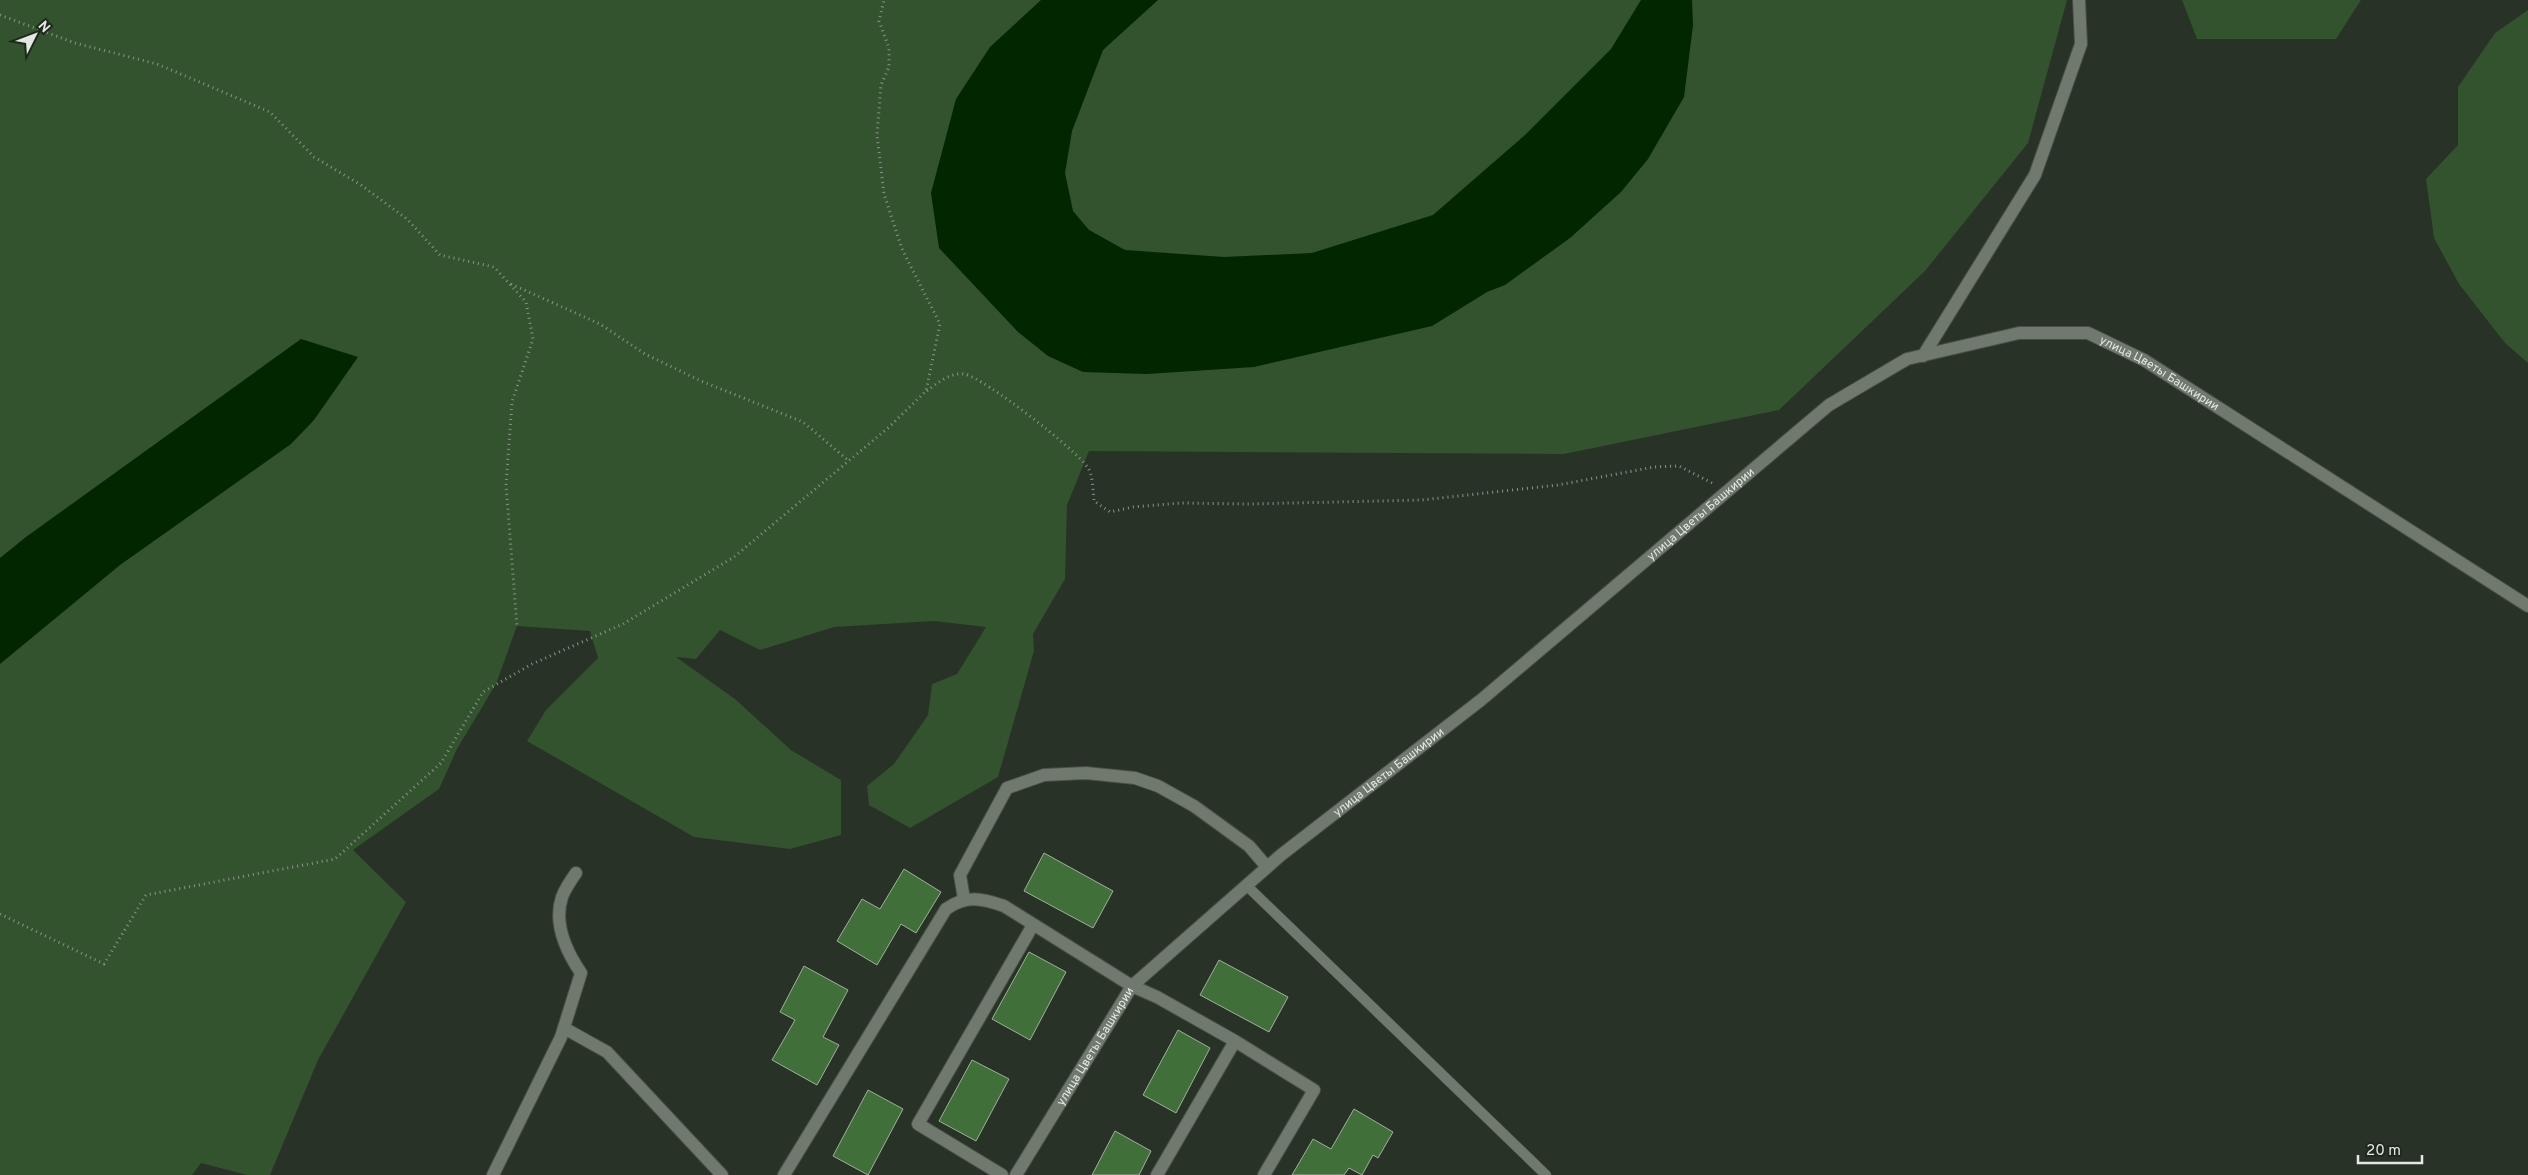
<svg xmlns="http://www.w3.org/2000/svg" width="2528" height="1175" font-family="Overpass,sans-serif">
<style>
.green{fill:#33522e}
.water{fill:#022600}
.building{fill:#406f39;stroke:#a2aea0}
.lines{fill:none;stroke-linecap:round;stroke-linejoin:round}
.lane-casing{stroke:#484f46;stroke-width:11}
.street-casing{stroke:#484f46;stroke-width:14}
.path{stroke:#8b938a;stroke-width:3;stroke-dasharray:1 4;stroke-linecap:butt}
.lane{stroke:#6f796d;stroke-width:10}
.street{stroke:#6f796d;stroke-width:12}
.labels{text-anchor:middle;stroke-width:4;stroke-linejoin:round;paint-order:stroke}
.street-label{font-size:12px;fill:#e3e9e2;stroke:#1f281d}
</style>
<rect width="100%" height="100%" fill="#283227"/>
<path class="green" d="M0,0H2067L2028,143L1925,271L1779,410L1564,454L1089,451L1067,505L1065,579L1033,634L1034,651L998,777L910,828L869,805L867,786L894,764L928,715L932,684L957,674L986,627L934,621L834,627L760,650L720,630L696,659L676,657L735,699L791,750L841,780V835L790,849L694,837L527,741L546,710L598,658L590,631L517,626L496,684L457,749L439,789L353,850L406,902L318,1060L270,1175H247L201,1163L192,1175H0Z
M2182,0H2361L2336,39H2197Z
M2528,10V363L2505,343L2459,284L2434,238L2426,179L2458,145V87L2495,33Z"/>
<path class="water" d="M1041,0H1158L1103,50L1072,131L1065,173L1073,211L1089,230L1125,250L1224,257L1312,253L1433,215L1525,135L1611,49L1641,0H1692L1693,25L1684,97L1648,159L1621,192L1570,238L1505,285L1487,292L1432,326L1254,367L1147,374L1083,372L1048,356L1018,332L939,248L931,193L956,99L990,47Z
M301,339L358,357L314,420L291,444L120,565L0,664V558L26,537Z"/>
<path class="building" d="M1044,853L1113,891L1093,928L1024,891Z
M904,869L941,892L916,933L901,924L877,965L837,941L862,899L880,909Z
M1029,952L1066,972L1030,1040L992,1019Z
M1219,960L1288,997L1269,1032L1200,995Z
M804,966L848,990L823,1037L839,1045L817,1085L772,1060L795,1020L780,1012Z
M1178,1030L1210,1048L1176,1113L1143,1095Z
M972,1060L1009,1079L976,1141L939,1121Z
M868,1090L903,1109L868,1175L833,1156Z
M1354,1109L1393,1132L1378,1158L1373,1155L1362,1175L1349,1168L1344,1175H1292L1313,1139L1331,1149Z
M1115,1131L1151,1151L1139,1175H1092Z"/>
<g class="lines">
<g class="lane-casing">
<path id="lane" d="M1246,885L1546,1175"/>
</g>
<g class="street-casing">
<g id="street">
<path d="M1923,356L2035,175L2081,44L2079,0"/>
<path d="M964,899L960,875L1007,788L1044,775L1086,773L1135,778L1158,786L1194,806L1249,846L1267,867"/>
<path d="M564,1028L607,1052L722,1175"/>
<path d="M1235,1041L1314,1090L1264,1175"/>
<path d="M493,1175L561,1037L581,973C566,951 553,924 562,897C565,889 571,880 576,873"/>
<path d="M784,1175L946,909C966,895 981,898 1004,906L1132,986L1157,997L1235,1041L1157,1175"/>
<path d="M1002,1175L918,1124L1033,925"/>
<path id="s1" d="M1016,1175L1132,986L1281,855L1481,700L1829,405L1907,359L2019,333H2088L2144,360L2528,606"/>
</g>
</g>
<path class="path" d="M0,15L75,43L157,64L270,112L314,157L361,185L407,219L440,255L494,267L526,302L533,339L512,402L506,485L517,626
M511,284L600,324L645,354L701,381L803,422L849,461
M927,391C937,383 951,372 964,374C983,377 1077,450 1088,468C1093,475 1093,492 1094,501L1110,512L1133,507L1181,503L1249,504L1422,500L1558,485L1654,467L1679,466L1712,483
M0,914L104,964L146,895L335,859L441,763L483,692L532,664L623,624L734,557L888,428L926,391L940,324L902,249L884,194L877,135L881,85L889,67V48L879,21L884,0"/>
<use href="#lane" class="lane"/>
<use href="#street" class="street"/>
</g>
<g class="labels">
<g class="street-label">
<text dy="4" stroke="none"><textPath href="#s1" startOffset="1486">улица Цветы Башкирии</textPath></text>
<text dy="4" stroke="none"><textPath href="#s1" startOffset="961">улица Цветы Башкирии</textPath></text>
<text dy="4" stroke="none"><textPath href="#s1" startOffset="556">улица Цветы Башкирии</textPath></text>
<text dy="4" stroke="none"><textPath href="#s1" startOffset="151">улица Цветы Башкирии</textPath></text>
</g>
</g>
<g transform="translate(35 35) rotate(48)" stroke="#1f281d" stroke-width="4" paint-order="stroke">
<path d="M0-4L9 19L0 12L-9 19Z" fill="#e3e9e2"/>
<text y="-8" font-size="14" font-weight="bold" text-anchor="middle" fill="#e3e9e2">N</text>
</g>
<path d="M2358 1155v8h64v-8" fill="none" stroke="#e3e9e2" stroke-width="2.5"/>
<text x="2366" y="1155" font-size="15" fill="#e3e9e2" stroke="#1f281d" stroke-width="4" paint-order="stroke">20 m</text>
</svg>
